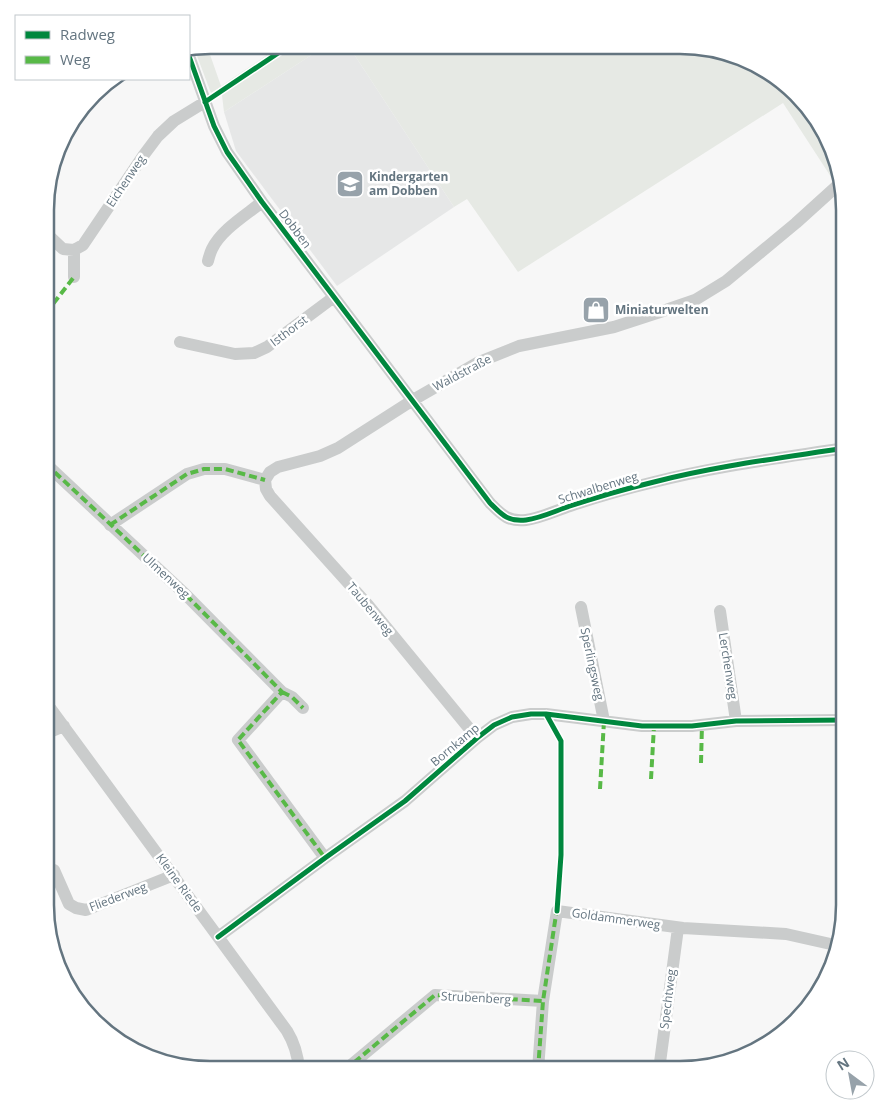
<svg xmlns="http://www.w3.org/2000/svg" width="890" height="1115" font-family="'Open Sans',sans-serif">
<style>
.built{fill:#e6e7e7}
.green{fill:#e6e9e4}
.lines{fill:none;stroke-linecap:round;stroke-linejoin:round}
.minor{stroke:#cacccc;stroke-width:12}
.quiet{stroke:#58b947;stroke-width:4;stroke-dasharray:8 4;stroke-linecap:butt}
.cycleway-casing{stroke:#fff;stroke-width:8}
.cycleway{stroke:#00873e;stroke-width:5}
.labels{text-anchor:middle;stroke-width:5;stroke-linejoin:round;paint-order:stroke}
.poi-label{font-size:12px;font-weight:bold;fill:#647580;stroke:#fff;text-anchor:start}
.street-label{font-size:12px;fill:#647580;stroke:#fff}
.rim{fill:none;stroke:#647580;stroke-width:2.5}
</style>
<rect width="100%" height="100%" fill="#f7f7f7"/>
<path class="built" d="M336,45H348L454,207L337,286L236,151L224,112L319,50Z"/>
<path class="green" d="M282,45H336L319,50L224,112L221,87L211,93L194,48L207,46L221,86Z
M348,45L702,46L772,73L823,128L836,177L833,180L783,103L518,272L467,199L454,207Z"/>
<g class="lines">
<path class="minor" d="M189,56L214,126L227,152L262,202L490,503C502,515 508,522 526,520C541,518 555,511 570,506C597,497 625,489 654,482C716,466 781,458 845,448
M46,233L63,249L74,250
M208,261C209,257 210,253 212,249C221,230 246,215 262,202
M74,277V250L83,245L143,156L158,136L174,121L205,102
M180,342L235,354L254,353L267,347L334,297
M46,354V353
M46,464L186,595L282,692L238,740L325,858
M265,480L270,472L278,467L320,456L338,448L413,400L479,362L519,346L614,327L660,312L695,300L726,281L796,223L838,185
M265,480L266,489L270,496L368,605L477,738
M110,525L187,474L204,469H225L265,480
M581,607L604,721
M720,611L736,721
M282,692L292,697L303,708
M45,701L287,1031C295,1044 298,1055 299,1070
M45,734L64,726
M54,870L69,904L76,908L86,910L174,875
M218,937L325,858L405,801L477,738L494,725L512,717L531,714H546L642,726H692L736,721L845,720
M345,1070L435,995L543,1001
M538,1070L543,1001L557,911L683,928L786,934L835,945
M659,1070L678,928"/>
<path class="quiet" d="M46,313L74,277
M46,354V353
M46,464L186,595L282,692L238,740L325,858
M110,525L187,474L204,469H225L265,480
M282,692L292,697L303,708
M701,763L702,724
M651,779L654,726
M600,789L604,721
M345,1070L435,995L543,1001
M538,1070L543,1001L557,908"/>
<g class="cycleway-casing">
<path id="cycleway" d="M189,56L214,126L227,152L262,202L490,503C502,515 508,522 526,520C541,518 555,511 570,506C597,497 625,489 654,482C716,466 781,458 845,448
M205,102L290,45
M546,714L561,741V855L557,911
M218,937L325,858L405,801L477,738L494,725L512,717L531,714H546L642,726H692L736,721L845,720"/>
</g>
<use href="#cycleway" class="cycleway"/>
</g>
<defs>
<g id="school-square" transform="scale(1.4375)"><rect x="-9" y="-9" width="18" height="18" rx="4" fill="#97a2aa" stroke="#fff"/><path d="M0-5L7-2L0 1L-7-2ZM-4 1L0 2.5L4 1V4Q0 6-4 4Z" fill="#fff"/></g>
<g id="shop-square" transform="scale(1.4375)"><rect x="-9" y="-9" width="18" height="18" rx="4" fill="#97a2aa" stroke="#fff"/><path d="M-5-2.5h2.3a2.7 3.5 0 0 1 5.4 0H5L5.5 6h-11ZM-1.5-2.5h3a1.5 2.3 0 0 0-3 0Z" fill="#fff"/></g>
</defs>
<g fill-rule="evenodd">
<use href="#school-square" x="350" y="184"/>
<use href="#shop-square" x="596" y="310"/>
</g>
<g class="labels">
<g class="poi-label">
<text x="369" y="181">Kindergarten<tspan x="369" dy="14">am Dobben</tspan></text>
<text x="615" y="314">Miniaturwelten</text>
</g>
<g class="street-label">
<text transform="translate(126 181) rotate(-56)" y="4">Eichenweg</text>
<text transform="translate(295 229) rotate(53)" y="4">Dobben</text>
<text transform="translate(289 331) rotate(-37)" y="4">Isthorst</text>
<text transform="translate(462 373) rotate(-28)" y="4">Waldstraße</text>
<text transform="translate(598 488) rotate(-17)" y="4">Schwalbenweg</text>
<text transform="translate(166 576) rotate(43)" y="4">Ulmenweg</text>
<text transform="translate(370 609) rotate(50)" y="4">Taubenweg</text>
<text transform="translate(592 664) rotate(78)" y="4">Sperlingsweg</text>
<text transform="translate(728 666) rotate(81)" y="4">Lerchenweg</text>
<text transform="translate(455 745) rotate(-40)" y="4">Bornkamp</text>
<text transform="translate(179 883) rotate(54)" y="4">Kleine Riede</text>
<text transform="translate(118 897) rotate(-21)" y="4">Fliederweg</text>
<text transform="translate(616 919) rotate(8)" y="4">Goldammerweg</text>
<text transform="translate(476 998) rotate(3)" y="4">Strubenberg</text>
<text transform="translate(668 999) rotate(-83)" y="4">Spechtweg</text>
</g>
</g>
<path d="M0 0H890V1115H0ZM210 54H680A156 156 0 0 1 836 210V905A156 156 0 0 1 680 1061H210A156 156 0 0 1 54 905V210A156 156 0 0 1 210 54Z" fill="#fff" fill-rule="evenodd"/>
<path class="rim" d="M210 54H680A156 156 0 0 1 836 210V905A156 156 0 0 1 680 1061H210A156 156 0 0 1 54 905V210A156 156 0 0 1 210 54Z"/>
<rect x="15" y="15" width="175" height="65" fill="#ffffff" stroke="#c1c8cc"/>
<rect x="25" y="31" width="25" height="8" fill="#00873e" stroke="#c1c8cc"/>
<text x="60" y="40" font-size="15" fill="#647580">Radweg</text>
<rect x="25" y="56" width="25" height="8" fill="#58b947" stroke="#c1c8cc"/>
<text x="60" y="65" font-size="15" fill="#647580">Weg</text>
<g transform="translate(850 1075) rotate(328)"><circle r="24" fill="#ffffff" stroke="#c1c8cc"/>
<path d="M0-4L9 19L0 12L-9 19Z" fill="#97a2aa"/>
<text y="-8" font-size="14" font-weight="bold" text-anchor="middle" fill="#647580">N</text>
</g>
</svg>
